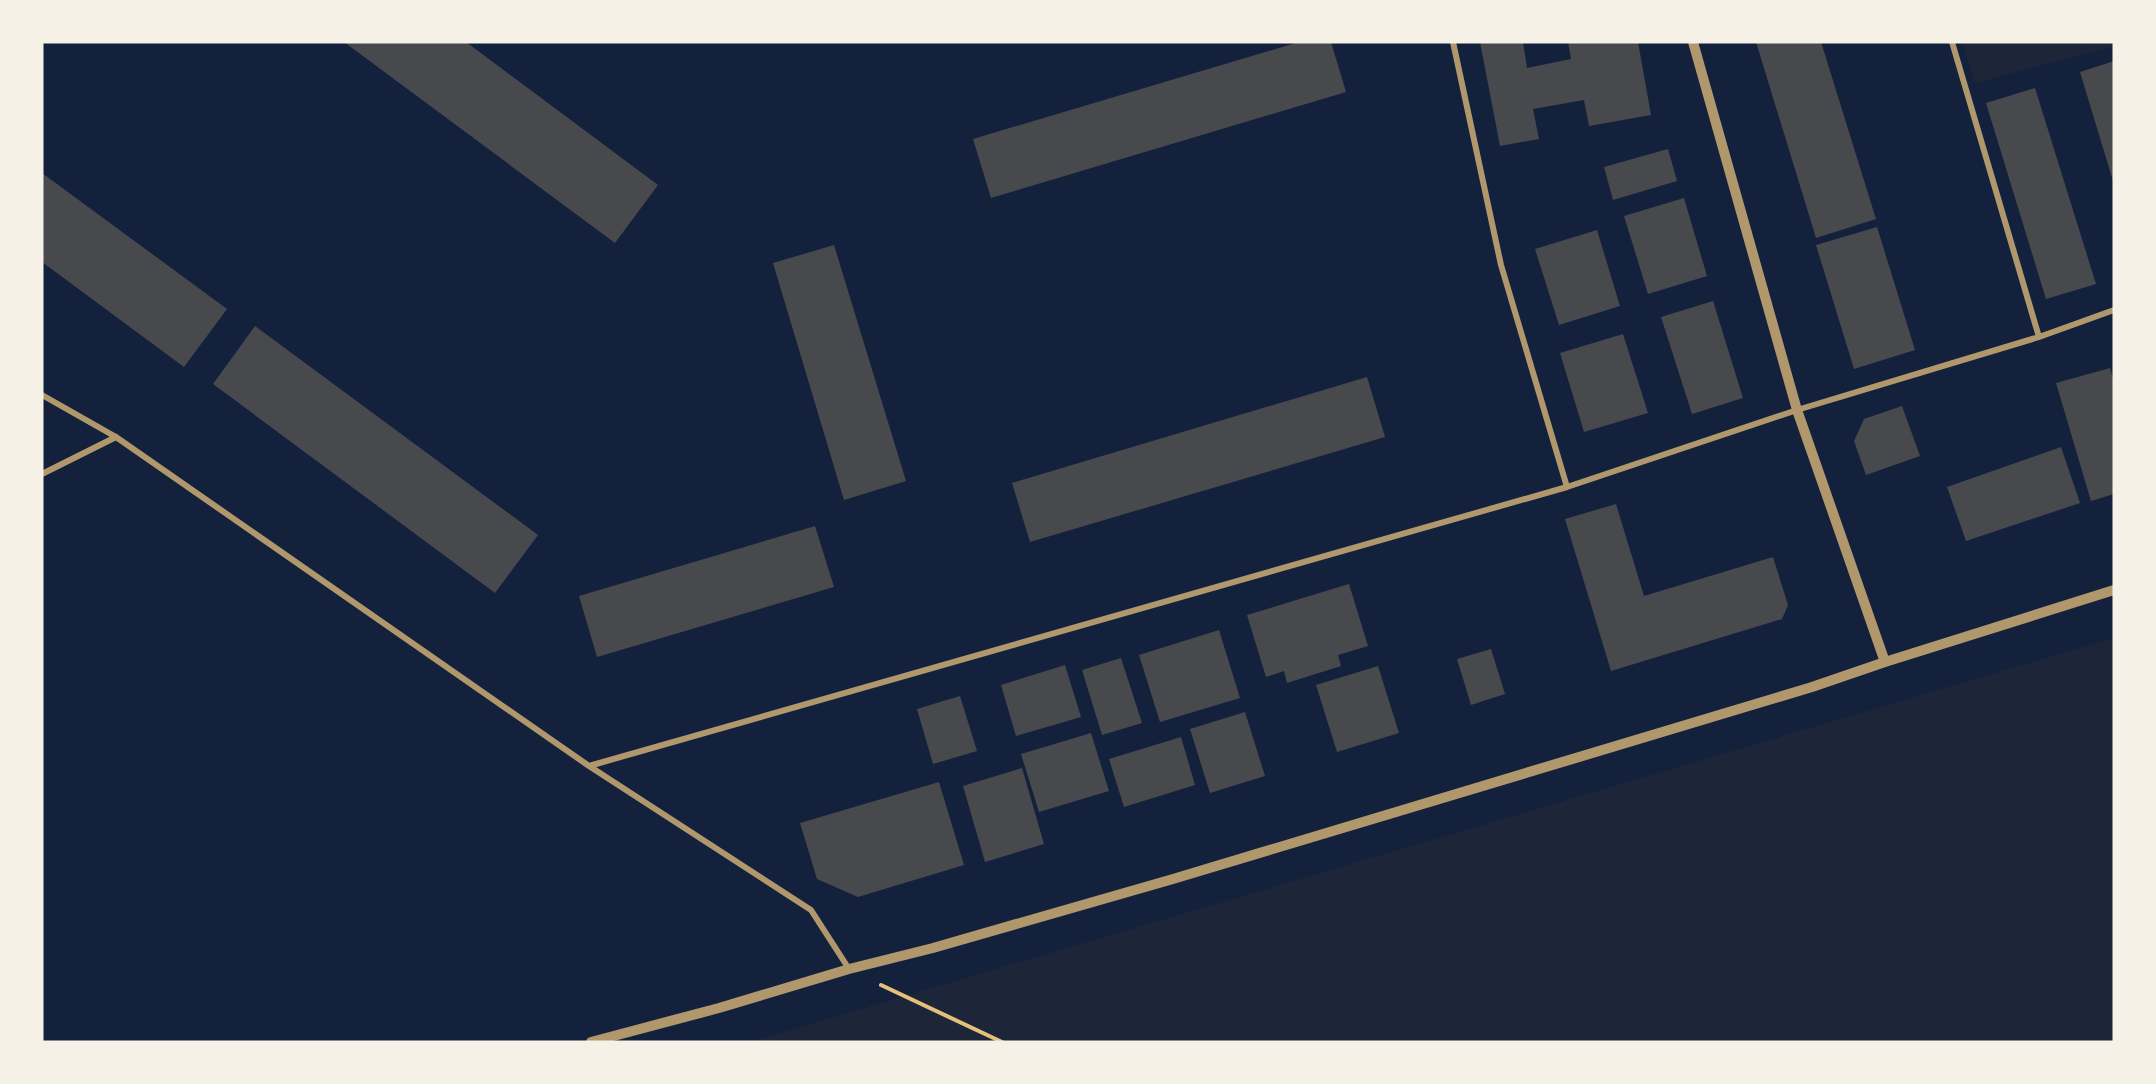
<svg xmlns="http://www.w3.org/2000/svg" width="2156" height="1084" font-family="'Alegreya Sans',sans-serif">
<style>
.green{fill:#1d2539}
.building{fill:#48494c}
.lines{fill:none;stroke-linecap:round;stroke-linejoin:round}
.path{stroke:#e5c07b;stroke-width:4}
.minor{stroke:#b1986c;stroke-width:6}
.tertiary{stroke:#b1986c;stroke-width:10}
</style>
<rect width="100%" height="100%" fill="#14213d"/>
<path class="green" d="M1962,42H2114V46L1975,83Z
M2114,638V1042H750Z"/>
<path class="building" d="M344,42H466L658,185L615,243Z
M1299,42H1331L1346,92L991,198L973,139Z
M1480,42H1523L1527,68L1571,59L1568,42H1638L1651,115L1589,126L1584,100L1533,109L1539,139L1500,146Z
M1756,42H1821L1876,219L1816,238Z
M2114,61V181H2113L2080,72Z
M2035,88L2096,284L2046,299L1986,103Z
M1668,149L1677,181L1613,200L1604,167Z
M42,173L227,309L184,367L42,262Z
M1684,198L1707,276L1648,294L1624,216Z
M1877,227L1915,350L1854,369L1816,245Z
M1597,230L1620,306L1559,325L1535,249Z
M834,245L906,481L844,500L773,263Z
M1713,301L1743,398L1692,414L1661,317Z
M255,326L538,535L495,593L213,384Z
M1623,334L1648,413L1584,432L1560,353Z
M2110,368L2114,382V494L2091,501L2056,383Z
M1367,377L1385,437L1030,542L1012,483Z
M1902,406L1920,456L1866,475L1854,441L1864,419Z
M2061,447L2080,503L1966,541L1947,487Z
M1616,504L1644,596L1773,557L1788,605L1782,619L1611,671L1565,519Z
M815,526L834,587L597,657L579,596Z
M1349,584L1368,646L1338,655L1341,666L1287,683L1284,671L1266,677L1247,615Z
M1219,630L1240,698L1160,722L1139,655Z
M1491,649L1505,694L1471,705L1457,659Z
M1121,658L1142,723L1102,735L1082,670Z
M1065,665L1081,717L1016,736L1001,685Z
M1378,666L1399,733L1337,752L1316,685Z
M960,696L977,751L933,764L917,709Z
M1245,712L1265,776L1210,793L1190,729Z
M1091,733L1109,791L1039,812L1021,754Z
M1181,737L1195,785L1124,807L1109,759Z
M1022,768L1044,844L985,862L963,786Z
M939,782L964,865L858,897L817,879L800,823Z"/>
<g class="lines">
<path class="path" d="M881,985L1002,1042"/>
<path class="minor" d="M1453,42L1501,265L1567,487
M1952,42L2039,337
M42,395L116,437L589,766L811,910L849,969
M42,474L116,437
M589,766L1567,487L1797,410L2039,337L2114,310"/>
<path class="tertiary" d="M1693,42L1797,410L1885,662
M591,1042L719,1008L849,969L933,948L1173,879L1812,687L1885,662L2114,590"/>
</g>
<rect width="2156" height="1084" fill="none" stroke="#f6f1e7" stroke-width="87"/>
</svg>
